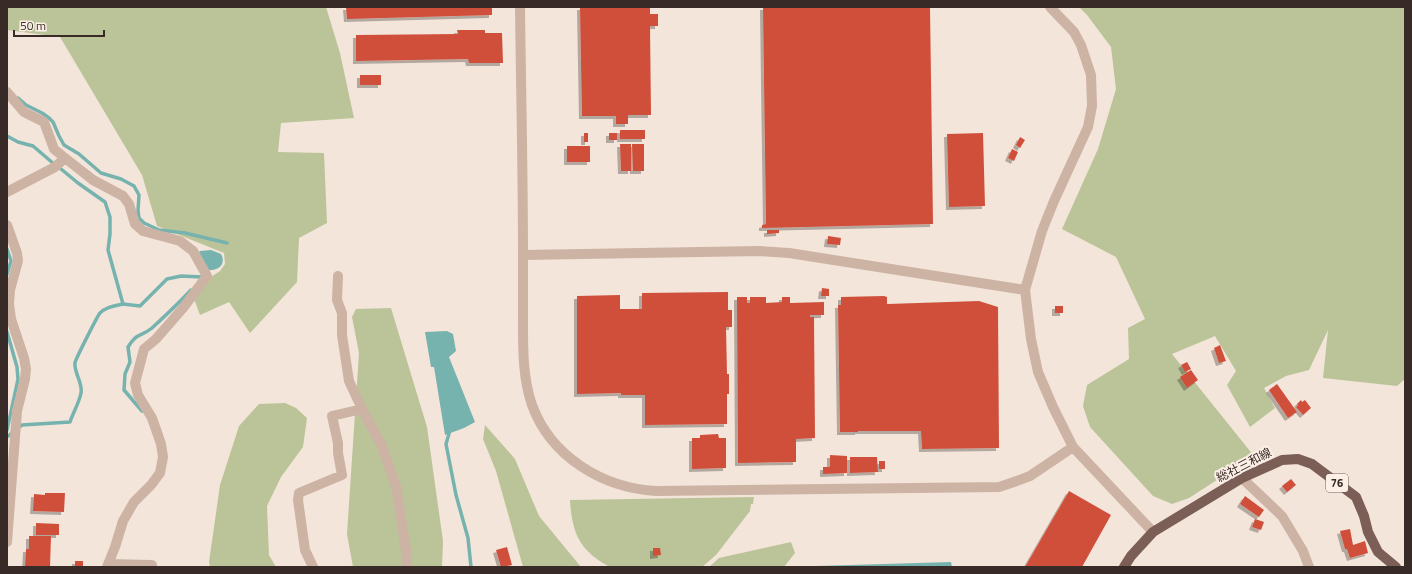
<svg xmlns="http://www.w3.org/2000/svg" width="1412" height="574" font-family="'Titillium Web','Noto Sans JP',sans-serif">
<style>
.green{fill:#bac498}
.water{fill:#76b3af}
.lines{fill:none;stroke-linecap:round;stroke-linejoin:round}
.stream{stroke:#76b3af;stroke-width:3.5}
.building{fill:#d0503b;filter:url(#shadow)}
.minor{stroke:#cdb3a4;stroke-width:10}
.major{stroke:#7b5f56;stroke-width:10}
.labels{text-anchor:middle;stroke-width:4;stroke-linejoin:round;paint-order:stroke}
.shield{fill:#fbefe6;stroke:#726560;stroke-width:1}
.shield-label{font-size:11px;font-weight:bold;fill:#382a27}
.street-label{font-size:12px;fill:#382a27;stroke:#fbefe6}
</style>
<defs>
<filter id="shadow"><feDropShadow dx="-3" dy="3" stdDeviation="0" flood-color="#0004"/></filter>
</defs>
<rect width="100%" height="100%" fill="#f4e5da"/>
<path class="green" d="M7,7H326L340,53L354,118L281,123L278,152L324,153L327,223L299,238L297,282L250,333L229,302L200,315L194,299L208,279L220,271L225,264L224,253L157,226L142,175L60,37L7,30Z
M1079,7H1405V379L1397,386L1323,378L1328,330L1309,370L1286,376L1264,388L1275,408L1250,427L1227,385L1236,371L1215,336L1172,354L1254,456L1189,498L1172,504L1153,496L1090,427L1083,406L1087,385L1129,359L1128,328L1145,319L1116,257L1062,229L1098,149L1116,89L1111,47L1087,15Z
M391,308L427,427L443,541L442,567H353L347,534L359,353L352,317L356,309Z
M285,403L296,408L307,418L303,447L281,477L267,506L269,555L276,567H210L209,562L220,485L239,426L259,404Z
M485,425L515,459L539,516L581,567H523L496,471L483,439Z
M754,497L753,504H751L750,511L716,555L702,567H610C580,551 572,534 570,500Z
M791,542L795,553L784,567H709L719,558Z"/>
<path class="water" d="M211,250L221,254C227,265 217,272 206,270L198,254L200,251Z
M447,331L453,334L456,351L449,357L475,422L464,428L445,435L434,367H431L425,332Z
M951,562L952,567H815L816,566Z"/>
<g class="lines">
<path class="stream" d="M18,98L26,105L42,113L49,118L53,122L59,136L64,145L79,154L101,173L121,179L134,186L139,195L138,211L139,218L144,223L159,230L185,233L227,243
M7,136L18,142L33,146L54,164
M7,249L11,261L7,274
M123,304L140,306L167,279L181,276L202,277L204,276
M7,332L17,367L18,379L7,430
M142,411L124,390L125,374L130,362L128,347C137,332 141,337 152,328C165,316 179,303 191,290
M18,428L22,425L70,422C73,413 79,403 81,393C83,383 74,373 75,363C75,360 98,315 100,313C105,307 115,306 123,304L108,250L110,234V217L105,202L78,183L61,169
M450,430L446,444L456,495L468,538L471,567
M7,437L13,432"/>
</g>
<path class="building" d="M346,7H492V15L347,19Z
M580,7H650V14H658V26H650L651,115H628V124H616V116H582Z
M763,7H930L933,224L762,228V225L766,224Z
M457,30H485V33H502L503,63H469L468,59L356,61V35L458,34Z
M360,75H381V85H360Z
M620,130H645V139H620Z
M584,133H588V142H584Z
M609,133H617V140H609Z
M983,133L985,206L949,207L947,134Z
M1020,137L1025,140L1020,148L1016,145Z
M620,144H631V171H621Z
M632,144H644V171H633Z
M567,146H590V162H567Z
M1012,149L1018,152L1014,161L1008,158Z
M767,230H779V233L767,234Z
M828,236L841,238L840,245L827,244Z
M822,288L829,289V296H821Z
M728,292V310H732V327H726L727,374H729V394H727V424L645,425V395H621V393L577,394V296L620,295V309H642V293Z
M884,296L887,297V304L979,301L998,307L999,448L922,449L921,431H858V432H840L838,305H841V297Z
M737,297H747V303H750V297H766V303L782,302V297H790V303L824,302V315H810V317H814L815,438L796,439V462L738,463Z
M1055,306H1063V313H1055Z
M1220,345L1226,361L1219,363L1214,348Z
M1187,362L1191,369L1185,372L1181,365Z
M1191,370L1198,380L1187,388L1180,377Z
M1277,384L1297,412L1288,418L1269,390Z
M1301,400L1302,402L1305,400L1311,408L1303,415L1296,407L1298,405L1297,404Z
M718,434L719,438H726V468L692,469V438H700V435Z
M830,455L847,456V473L823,474V467H830Z
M850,457H877L878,472L850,473Z
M879,461H885V469H879Z
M1291,479L1296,485L1287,492L1282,486Z
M1069,491L1111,515L1082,567H1025Z
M45,493H65L64,512L33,511L34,494L45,495Z
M1245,496L1264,510L1259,517L1240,504Z
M1255,519L1264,522L1261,530L1252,527Z
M36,523L59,524V535H36Z
M1350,529L1353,545L1365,541L1368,553L1350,558L1347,549H1345L1340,531Z
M29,536H51L50,567H25L26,549H29Z
M507,547L512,565L501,567L496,550Z
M653,548H660L661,555L653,556Z
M75,561H83V567H75Z"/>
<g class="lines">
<path class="minor" d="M520,7C521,90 523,172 523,255C523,278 523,301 523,324C523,351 523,379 532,405C551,457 603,488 656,491L999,487L1014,482L1030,476L1073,447
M1050,7L1074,32L1081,45L1091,75L1092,106L1088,127L1054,201L1042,231L1025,290L1031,339L1038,372L1053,407L1073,447L1153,532
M7,92L24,112L44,122L54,149L65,158L93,180L123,196L129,204L135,224L143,231L180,241L193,251L207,276L183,308L156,339L144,349L135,383L138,395L152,418L161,444L163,457L160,473L151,485L134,502L123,521L115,547L107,567
M7,192L55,167L65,158
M7,225L17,253L18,261L10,290L9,304L11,319L24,358L26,369L25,379L17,411L7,542
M523,255L759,251L789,253L1025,290
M338,276L337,300L342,313V335L349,381L362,409L382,446L396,486L407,556L406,567
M1242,478L1282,516L1303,551L1309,567
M108,564L152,565V567
M313,567L305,550L298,500L299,493L342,475L338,453V443L332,416L362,409"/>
<path class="major" d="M1124,567L1131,556L1153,532L1242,478L1282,460L1298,459L1312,464L1356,497L1364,516L1368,532L1378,552L1396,567"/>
</g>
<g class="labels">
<rect class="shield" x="1326" y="474" width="22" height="18" rx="3"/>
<g class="shield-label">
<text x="1337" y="487">76</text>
</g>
<g class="street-label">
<text transform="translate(1244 465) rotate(-27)" y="4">総社三和線</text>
</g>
</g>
<rect width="1412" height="574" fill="none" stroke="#382a27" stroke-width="16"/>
<path d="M14 30v6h90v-6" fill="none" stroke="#382a27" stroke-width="2"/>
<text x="20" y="30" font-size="12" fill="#382a27" stroke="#fbefe6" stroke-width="3" paint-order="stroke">50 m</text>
</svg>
